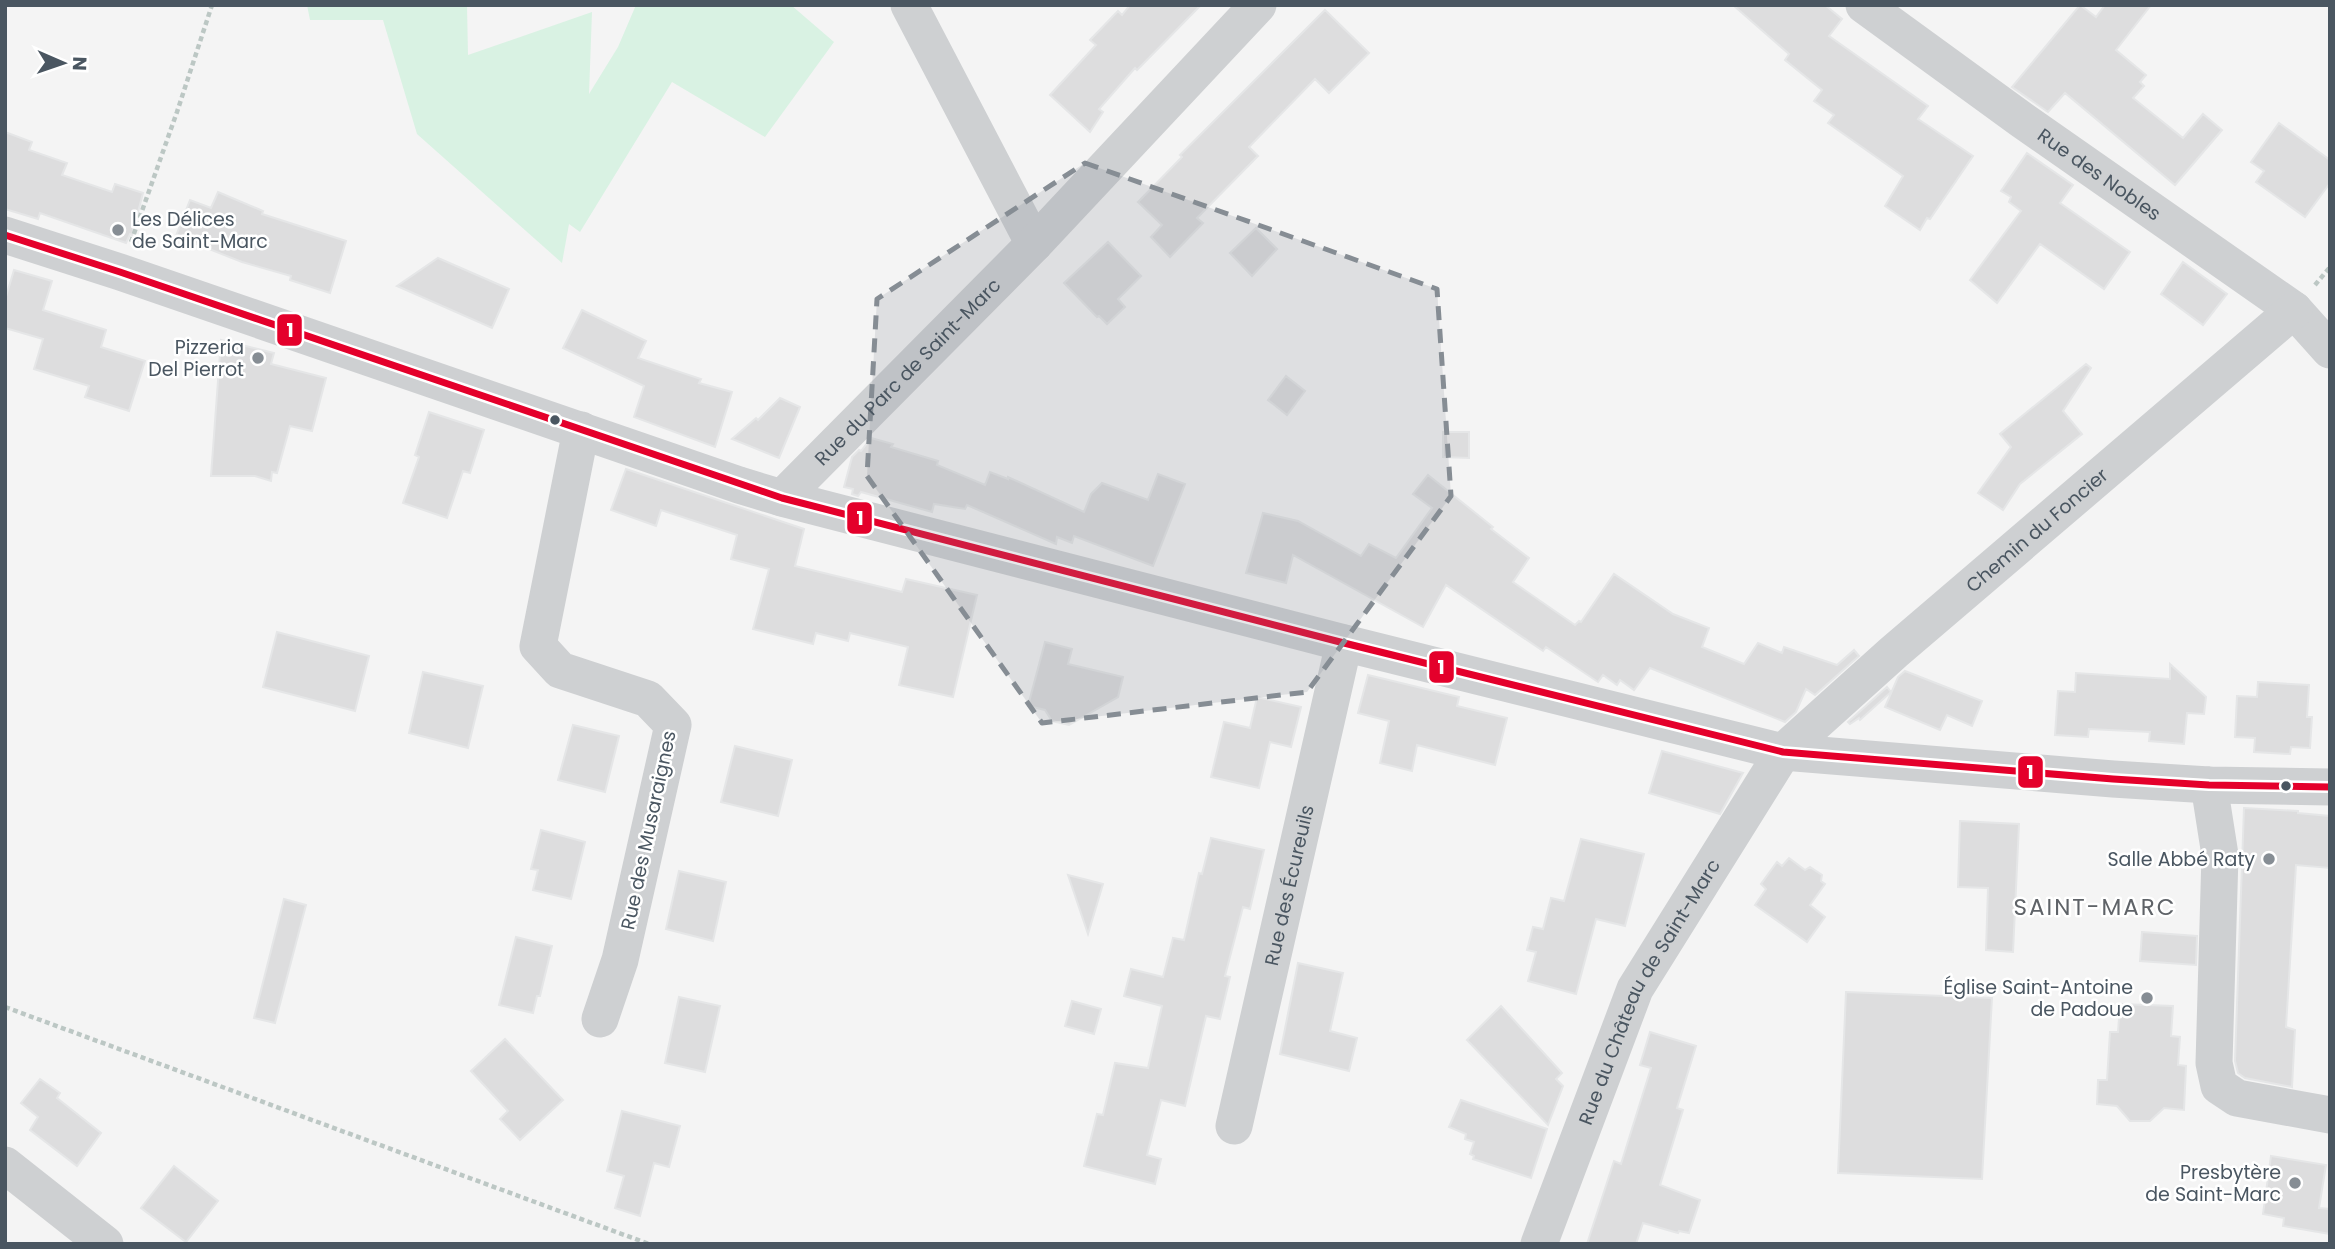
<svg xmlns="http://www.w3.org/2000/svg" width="2335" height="1249" font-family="Poppins,sans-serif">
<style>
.green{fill:#d9f2e3}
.building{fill:#ddddde;stroke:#e5e6e7;stroke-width:2}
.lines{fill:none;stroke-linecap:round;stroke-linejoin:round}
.path{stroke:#bcc7c4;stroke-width:4.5;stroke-dasharray:5 3.5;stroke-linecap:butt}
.minor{stroke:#ced0d2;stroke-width:37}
.bus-1-casing{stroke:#fff;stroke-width:12}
.bus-1{stroke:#e4002b;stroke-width:7}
.marked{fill:#868d94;fill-opacity:0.2;stroke:#868d94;stroke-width:5;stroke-dasharray:14 9;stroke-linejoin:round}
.poi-dot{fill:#868d94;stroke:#fff;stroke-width:2.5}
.bus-dot{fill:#4a5661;stroke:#fff;stroke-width:2.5}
.labels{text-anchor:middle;stroke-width:5;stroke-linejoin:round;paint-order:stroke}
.street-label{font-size:19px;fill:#4a5661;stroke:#fff}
.poi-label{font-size:19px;fill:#4a5661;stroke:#fff;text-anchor:end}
.quarter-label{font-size:23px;letter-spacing:2px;fill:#5f6368;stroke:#fff}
.line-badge{stroke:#fff;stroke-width:2.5}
.badge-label{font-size:19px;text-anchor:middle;font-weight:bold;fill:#fff}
</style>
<rect width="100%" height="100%" fill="#f4f4f4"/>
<path class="green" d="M307,5H467L468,55L592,12L589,94L618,47L636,5H791L834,42L765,137L672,82L580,232L569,224L562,263L417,134L383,20H310Z"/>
<path class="building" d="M1130,5H1201L1137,70L1135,68L1099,109L1103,112L1090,132L1050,95L1096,45L1090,40L1118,11L1122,15Z
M1733,5H1825L1842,19L1829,36L1928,106L1918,119L1973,156L1930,219L1927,218L1920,230L1885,206L1903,176L1828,123L1834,115L1814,101L1822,90L1785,60L1789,54Z
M2080,5L2096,17L2105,5H2151L2116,50L2146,75L2140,82L2144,86L2133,98L2183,138L2203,114L2222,130L2175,185L2065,93L2048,112L2012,87Z
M1325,10L1369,53L1329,93L1315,79L1249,147L1258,156L1197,218L1203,223L1170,257L1151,237L1162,225L1138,202L1182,157L1180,155Z
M2279,123L2330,160V183L2305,217L2256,182L2264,171L2251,162Z
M5,132L32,142L29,150L67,163L62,175L112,192L115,184L143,193L132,235L130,234L126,243L40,213L38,219L5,209Z
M2027,153L2073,185L2060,203L2130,252L2104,289L2040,244L1997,303L1970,280L2021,211L2009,202L2011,197L2001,191Z
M218,192L263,211L262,214L346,241L330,293L290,280L291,276L242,262L176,236L190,200L211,208Z
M1256,228L1277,249L1252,276L1230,253Z
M1108,242L1141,276L1118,299L1125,307L1107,324L1099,316L1097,317L1064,283Z
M438,258L509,289L492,328L397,286Z
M2183,262L2227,294L2203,325L2161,294Z
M14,270L52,281L43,310L106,330L101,347L145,361L129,411L85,397L89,386L34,369L43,339L5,328V300Z
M582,310L646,341L638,358L701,379L699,383L732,392L715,447L634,417L644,386L563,348Z
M221,340L274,353L271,364L326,378L312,431L290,426L277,473L272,472L271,481L255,476H211Z
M2086,364L2091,368L2063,411L2082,434L2020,484L2003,510L1978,493L2011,447L2000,434Z
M1286,376L1305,391L1287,415L1268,400Z
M780,398L800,407L779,458L732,439L756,418L758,420Z
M429,412L484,430L470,473L463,471L447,518L403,503L419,457L415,455Z
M1443,432H1469V458L1443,457Z
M871,438L893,444L891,447L938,461L937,465L985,485L990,472L1008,479V477L1084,512L1091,494L1102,483L1148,500L1158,474L1185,484L1153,566L1074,536L1072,543L1057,537L1056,544L967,505L965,509L934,504L932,512L861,492L858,496L852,494L853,489L844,487L852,457L859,450L861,451Z
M626,469L804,529L795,566L902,592L906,579L977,595L953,697L899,685L908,647L850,633L848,641L816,633L813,644L753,629L769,569L731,559L737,535L661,510L656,526L611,510Z
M1428,475L1493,527L1491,529L1529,558L1513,582L1575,625L1579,621L1581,622L1614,574L1673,614L1709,628L1702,647L1744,664L1758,643L1782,653L1784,647L1837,665L1854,650L1859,656L1815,695L1806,689L1796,712L1785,722L1650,668L1634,690L1620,680L1617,685L1603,675L1598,682L1546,647L1543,651L1446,585L1423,627L1293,555L1286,583L1246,573L1263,513L1298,521L1361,556L1369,544L1396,558L1432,508L1413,494Z
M277,632L369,656L355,711L263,687Z
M1045,642L1072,649L1068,664L1123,677L1118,697L1069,725L1052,721L1045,710L1028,706Z
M2170,664L2206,697L2204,714L2187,713L2184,744L2149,741L2150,732L2089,729L2088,737L2055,735L2058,691L2075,692L2076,673L2170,679Z
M1905,671L1982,701L1972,726L1947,715L1940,730L1885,707L1898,677Z
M423,672L483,686L468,748L409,733Z
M1368,675L1459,697L1457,706L1507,718L1495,765L1417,745L1412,771L1380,763L1389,721L1358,713Z
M2258,682L2309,685L2307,717H2312L2310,748L2291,747L2290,754L2254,752L2255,738L2235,737L2237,696L2257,697Z
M1887,687L1891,692L1860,720L1859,718L1850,724L1848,722Z
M1257,697L1301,707L1291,747L1270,742L1259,788L1211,777L1224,722L1250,728Z
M573,725L619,736L605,792L558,780Z
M735,746L792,760L778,816L721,802Z
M1662,751L1743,773L1720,814L1649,793Z
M2244,808L2298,811V813L2330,816V868L2296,865L2286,1027L2295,1030L2292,1087L2245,1078L2238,1073L2235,1061Z
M1960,821L2019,824L2013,952L1986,950L1988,888L1958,887Z
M541,830L585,842L571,899L533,890L538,870L531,869Z
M1211,838L1264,850L1250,909L1243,907L1225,976L1230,977L1220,1019L1206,1016L1185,1106L1161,1100L1147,1155L1161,1159L1155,1184L1084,1166L1097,1114L1103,1115L1115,1063L1148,1068L1162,1006L1124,996L1131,969L1163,977L1173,938L1184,940L1199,873L1202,874Z
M1581,839L1644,854L1625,926L1596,919L1576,994L1528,981L1536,952L1527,950L1533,927L1543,929L1551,898L1564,901Z
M1789,858L1805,870L1810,867L1822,875L1821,881L1825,884L1810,905L1825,917L1807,942L1755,905L1766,889L1761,884L1777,862L1782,866Z
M679,871L726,882L713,941L666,929Z
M1068,875L1103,884L1088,934Z
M284,899L306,905L275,1023L254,1018Z
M2142,932L2197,936L2196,965L2140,961Z
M516,937L552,946L540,996H537L533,1013L499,1005Z
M1298,963L1343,973L1330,1031L1357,1038L1349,1071L1280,1054Z
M1846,992L1992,998L1982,1179L1838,1173Z
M679,997L720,1006L705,1072L665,1063Z
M1072,1001L1101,1009L1094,1034L1065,1026Z
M2120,1004L2173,1006L2171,1036L2180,1037L2178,1065L2186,1066L2184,1110L2164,1108L2150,1121H2130L2117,1106L2097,1104L2098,1080H2107L2110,1032H2118Z
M1501,1006L1562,1073L1556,1079L1563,1086L1548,1125L1467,1040Z
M1650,1032L1696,1046L1677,1108L1683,1110L1660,1185L1700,1200L1689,1233L1679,1231L1678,1233L1643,1223L1636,1244H1587L1614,1161L1621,1164L1651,1068L1640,1065Z
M505,1039L563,1100L520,1140L500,1119L508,1111L471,1071Z
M40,1079L60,1093L57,1098L101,1133L77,1166L30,1130L38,1117L21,1103Z
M1461,1100L1547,1129L1531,1178L1473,1159L1474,1156L1470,1154L1474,1142L1465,1139L1466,1134L1449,1127Z
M622,1111L680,1126L669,1167L654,1163L640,1216L615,1208L624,1176L607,1171Z
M2271,1156L2326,1165L2319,1208L2330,1209V1234L2283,1226L2284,1218L2263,1214Z
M174,1166L218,1201L186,1242L141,1208Z"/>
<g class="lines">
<path class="path" d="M131,242L177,112L212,5
M2315,285L2330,267
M5,1007L649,1244"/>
<g class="minor">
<path d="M909,5L1034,244"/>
<path id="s1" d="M1864,5L2022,120L2294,310L2330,350"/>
<path d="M5,235L120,272L739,485L782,498L1344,643L1783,752L2113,779L2209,785L2330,787"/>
<path d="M581,430L538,646L560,670L648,699L673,725L620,960L600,1019"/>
<path id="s2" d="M782,498L1034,244L1258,5"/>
<path d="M2209,785L2220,855L2214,1063L2219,1086L2237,1098L2330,1115"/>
<path id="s3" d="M1234,1126L1344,643"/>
<path d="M5,1165L105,1244"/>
<path id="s4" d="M1539,1244L1635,989L1783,752L1894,652L2294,310"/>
</g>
<g class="bus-1-casing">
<path id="bus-1" d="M5,235L120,272L782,498L1344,643L1783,752L2113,779L2209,785L2330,787"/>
</g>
<use href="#bus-1" class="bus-1"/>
</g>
<path class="marked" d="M1085,163L1437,289L1451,496L1307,692L1042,723L867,476L877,299Z"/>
<g class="poi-dot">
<circle cx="118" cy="230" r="7"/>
<circle cx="258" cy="358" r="7"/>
<circle cx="2269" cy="859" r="7"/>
<circle cx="2147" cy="998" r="7"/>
<circle cx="2295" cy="1183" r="7"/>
</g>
<g class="bus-dot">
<circle cx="555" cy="420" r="6"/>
<circle cx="2286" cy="786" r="6"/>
</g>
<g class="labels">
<g class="street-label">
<text dy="7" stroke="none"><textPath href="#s1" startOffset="290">Rue des Nobles</textPath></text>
<text dy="7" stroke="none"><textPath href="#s2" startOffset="178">Rue du Parc de Saint-Marc</textPath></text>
<text dy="7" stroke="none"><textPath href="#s4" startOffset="889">Chemin du Foncier</textPath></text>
<text transform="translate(648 830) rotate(-78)" y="7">Rue des Musaraignes</text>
<text dy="7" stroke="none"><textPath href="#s3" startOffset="247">Rue des Écureuils</textPath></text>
<text dy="7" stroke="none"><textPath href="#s4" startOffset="276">Rue du Château de Saint-Marc</textPath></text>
</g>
<g class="poi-label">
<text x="132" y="226" text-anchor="start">Les Délices<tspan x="132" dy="22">de Saint-Marc</tspan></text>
<text x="244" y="354">Pizzeria<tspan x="244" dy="22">Del Pierrot</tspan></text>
<text x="2255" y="866">Salle Abbé Raty</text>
<text x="2133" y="994">Église Saint-Antoine<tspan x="2133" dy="22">de Padoue</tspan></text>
<text x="2281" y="1179">Presbytère<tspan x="2281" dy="22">de Saint-Marc</tspan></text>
</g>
<g class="quarter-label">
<text x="2095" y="915">SAINT-MARC</text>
</g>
</g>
<g class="line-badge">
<rect x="276" y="313" width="27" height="34" rx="7" fill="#e4002b"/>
<rect x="846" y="501" width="27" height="34" rx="7" fill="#e4002b"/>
<rect x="1428" y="650" width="27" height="34" rx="7" fill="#e4002b"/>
<rect x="2017" y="755" width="27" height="34" rx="7" fill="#e4002b"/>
</g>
<g class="badge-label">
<text x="290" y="337">1</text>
<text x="860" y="525">1</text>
<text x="1441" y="674">1</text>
<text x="2030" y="779">1</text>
</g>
<rect width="2335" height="1249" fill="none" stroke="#4a5661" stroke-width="14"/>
<g transform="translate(63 63) rotate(92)" stroke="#ffffff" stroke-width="5" paint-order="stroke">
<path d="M0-5L12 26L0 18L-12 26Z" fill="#4a5661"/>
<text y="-10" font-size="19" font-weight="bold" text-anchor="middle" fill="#4a5661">N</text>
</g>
</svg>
